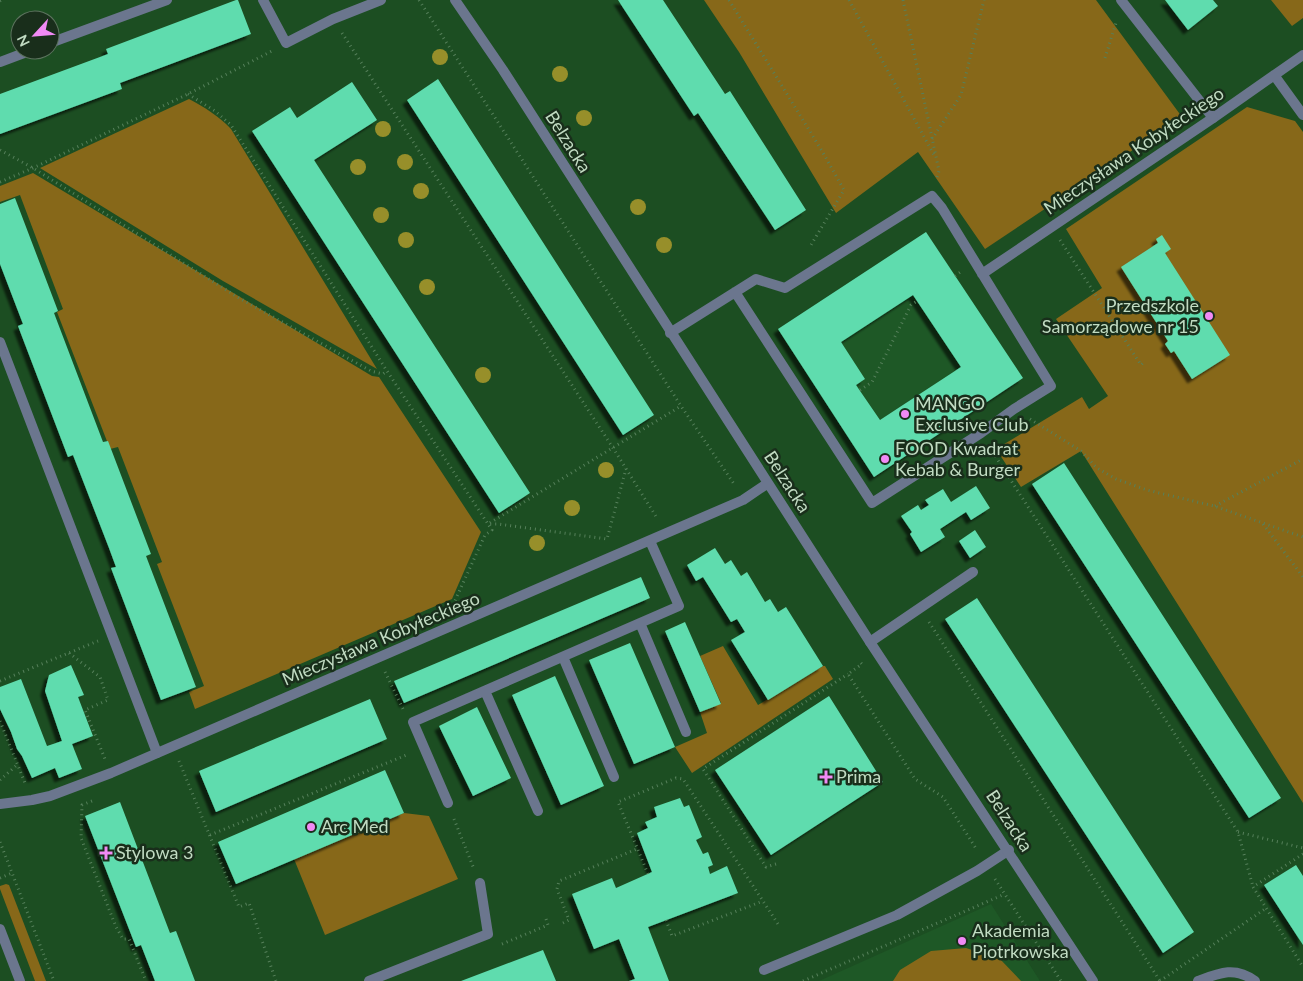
<svg xmlns="http://www.w3.org/2000/svg" width="1303" height="981" font-family="Lato,sans-serif">
<style>
.built{fill:#1e5826}
.green{fill:#876819}
.building{fill:#5fdcae;fill-rule:evenodd;filter:url(#shadow)}
.lines{fill:none;stroke-linecap:round;stroke-linejoin:round}
.path{stroke:#56805b;stroke-width:3;stroke-dasharray:1 4;stroke-linecap:butt}
.service{stroke:#6b768e;stroke-width:10}
.minor{stroke:#6b768e;stroke-width:10}
.tertiary{stroke:#6b768e;stroke-width:10}
.tree{fill:#978f2a}
.poi-dot{fill:#f18af5;stroke:#192e1b;stroke-width:2}
.labels{text-anchor:middle;stroke-width:5;stroke-linejoin:round;paint-order:stroke}
.street-label{font-size:18px;fill:#c1dbc2;stroke:#192e1b}
.poi-label{font-size:18px;fill:#c1dbc2;stroke:#192e1b;text-anchor:start}
</style>
<defs>
<filter id="shadow"><feDropShadow dx="-4.5" dy="4.5" stdDeviation="1" flood-color="#0009"/></filter>
</defs>
<rect width="100%" height="100%" fill="#1c4e22"/>
<path class="built" d="M913,295L961,367L880,420L856,385L841,342Z
M991,904L1040,981H819Z"/>
<path class="green" d="M704,0H1096L1182,117L985,249L918,152L836,213L739,52Z
M1271,0H1303V18L1292,26Z
M189,99C204,107 219,116 231,129L377,369L223,281L40,168Z
M1247,107L1295,121L1303,132V803L1081,451L1021,487L996,449L1082,397L1089,409L1108,396L1056,319L1102,288L1066,229Z
M33,173L372,376L379,377L481,532L452,599L195,709L189,692L204,686L157,564L162,562L118,447L110,449L57,312L63,309L20,195L0,202V186Z
M723,646L758,705L823,666H825L833,679L692,773L675,747L707,733L700,712L721,703L700,656Z
M404,813L429,816L458,879L325,935L294,859Z
M6,884L9,885L46,981H35L0,889V886Z
M966,948L1000,959L1021,981H893L900,970L931,951Z"/>
<path class="building" d="M236,0H238L251,34L120,83L122,89L0,134V94L108,54L106,49Z
M618,0H663L725,94L730,91L806,210L775,230L698,113L694,116Z
M1165,0H1213L1218,6L1188,30Z
M438,79L654,415L623,435L407,100Z
M352,82L377,120L314,160L530,493L499,513L252,131L290,107L297,118Z
M15,198L58,311L54,313L103,442L108,441L151,554L146,556L196,687L161,700L111,568L116,567L109,548L73,455L68,457L18,326L23,324L0,264V204Z
M926,232L1023,378L874,477L778,329ZM913,295L961,367L880,420L856,385L865,379L841,342Z
M1162,235L1171,249L1165,253L1230,355L1192,379L1174,351L1171,353L1165,344L1168,341L1121,267L1158,243L1156,239Z
M1064,463L1281,798L1249,818L1032,484Z
M976,486L990,508L971,520L966,512L940,529L945,537L921,552L910,534L912,532L901,516L918,505L921,510L929,505L925,500L943,489L951,502Z
M975,530L986,547L970,558L959,541Z
M715,548L725,564L731,560L741,576L747,572L765,602L770,599L778,612L786,607L823,666L768,700L731,640L745,632L737,619L731,622L703,577L696,581L687,565Z
M641,577L650,598L404,703L394,681Z
M977,598L1194,932L1163,953L945,619Z
M685,622L721,704L700,712L665,631Z
M630,643L675,747L634,764L589,660Z
M71,665L84,695L78,697L93,736L72,744L82,769L59,778L55,768L32,778L22,756L17,749L11,732L0,709V687L21,679L47,746L62,741L45,691L49,675Z
M555,676L604,786L561,805L512,695Z
M829,696L883,782L771,855L715,770Z
M370,699L387,739L216,812L199,771Z
M477,707L511,778L473,796L439,726Z
M385,770L404,813L236,884L218,842Z
M680,798L684,807L689,805L702,837L696,840L703,854L708,852L713,865L708,867L710,874L727,866L738,893L648,927L669,981H629L635,979L619,939L594,949L572,894L612,878L616,888L652,872L637,833L648,828L645,822L657,817L654,807Z
M120,802L170,933L176,931L195,981H155L141,945L136,947L85,816Z
M1296,865L1303,876V945L1264,885Z
M543,950L556,981H461Z"/>
<g class="lines">
<path class="path" d="M419,0L681,406L734,484L733,485
M729,0L822,151L844,190L811,245
M849,0L934,155
M903,0L939,171L936,180
M0,1L2,0
M342,33L613,448L657,518
M1105,58L1116,23
M188,94L215,111L231,125L387,371L488,524L681,406
M932,139L961,95L984,0
M0,150L33,168L239,298L371,371L383,374L387,371
M0,182L33,168L188,94L272,51
M1060,240L1141,365L1144,362
M955,276L962,271
M860,390L872,382L911,305L917,301
M1030,419L1081,451L1097,468L1116,479L1147,490L1214,506L1303,537
M990,448L1238,832L1253,887
M1215,506L1303,459
M1263,524L1303,577
M453,605L485,535L492,530L488,524H498L607,539L626,469
M929,622L1160,981
M69,653L100,677L108,700L85,710L105,759
M861,663L862,664L848,674L915,779L943,797L977,850
M385,672L403,709
M0,681L98,641
M0,721L25,783
M179,761L239,907L249,903L276,981
M0,780L18,764
M92,801L82,805L81,838L116,927L123,939H129L146,981
M454,819L474,869
M1238,832L1303,848
M210,835L409,754
M0,842L54,981
M1303,854L1253,887L1303,967
M776,864L766,867L703,769L848,674
M648,874L618,802L676,778L683,779L778,924
M0,878L12,873
M995,879L1061,981
M666,920L672,936L763,901
M563,923L569,920L557,889L559,881L637,849
M502,944L548,925L545,916
M803,981L1005,894
M1160,981L1265,909"/>
<path class="service" d="M1274,75L1303,115
M982,274L1213,118L1303,55
M670,333L756,279L785,288L932,196L942,208L1051,386L1014,409L981,433L872,503L735,292
M0,342L157,753
M640,623L686,732
M870,642L973,572
M563,657L614,777
M485,691L538,811
M448,803L413,722L679,606L650,541
M764,970L897,915L977,871L1009,850
M369,981L488,934L480,883"/>
<path class="minor" d="M263,0L286,43L333,19L381,0
M455,0L503,70L870,642L1093,981
M1121,0L1213,118
M50,43L167,0
M0,62L32,50
M0,804L32,800L50,796L111,773L743,500L768,483
M1198,981C1219,973 1235,966 1255,981"/>
<path class="tertiary" d="M0,929L20,981"/>
</g>
<g class="tree">
<circle cx="440" cy="57" r="8"/>
<circle cx="560" cy="74" r="8"/>
<circle cx="584" cy="118" r="8"/>
<circle cx="383" cy="129" r="8"/>
<circle cx="405" cy="162" r="8"/>
<circle cx="358" cy="167" r="8"/>
<circle cx="421" cy="191" r="8"/>
<circle cx="638" cy="207" r="8"/>
<circle cx="381" cy="215" r="8"/>
<circle cx="406" cy="240" r="8"/>
<circle cx="664" cy="245" r="8"/>
<circle cx="427" cy="287" r="8"/>
<circle cx="483" cy="375" r="8"/>
<circle cx="606" cy="470" r="8"/>
<circle cx="572" cy="508" r="8"/>
<circle cx="537" cy="543" r="8"/>
</g>
<g class="poi-dot">
<circle cx="1209" cy="316" r="5"/>
<circle cx="905" cy="414" r="5"/>
<circle cx="885" cy="459" r="5"/>
<path d="M823.5 769.5h5v5h5v5h-5v5h-5v-5h-5v-5h5z"/>
<circle cx="311" cy="827" r="5"/>
<path d="M103.5 845.5h5v5h5v5h-5v5h-5v-5h-5v-5h5z"/>
<circle cx="962" cy="941" r="5"/>
</g>
<g class="labels">
<g class="street-label">
<text transform="translate(568 142) rotate(58)" y="6">Belzacka</text>
<text transform="translate(1134 151) rotate(-34)" y="6">Mieczysława Kobyłeckiego</text>
<text transform="translate(787 482) rotate(57)" y="6">Belzacka</text>
<text transform="translate(381 639) rotate(-23)" y="6">Mieczysława Kobyłeckiego</text>
<text transform="translate(1009 821) rotate(57)" y="6">Belzacka</text>
</g>
<g class="poi-label">
<text x="1199" y="312" text-anchor="end">Przedszkole<tspan x="1199" dy="21">Samorządowe nr 15</tspan></text>
<text x="915" y="410">MANGO<tspan x="915" dy="21">Exclusive Club</tspan></text>
<text x="895" y="455">FOOD Kwadrat<tspan x="895" dy="21">Kebab &amp; Burger</tspan></text>
<text x="836" y="783">Prima</text>
<text x="321" y="833">Arc Med</text>
<text x="116" y="859">Stylowa 3</text>
<text x="972" y="937">Akademia<tspan x="972" dy="21">Piotrkowska</tspan></text>
</g>
</g>
<g transform="translate(35 35) rotate(244)"><circle r="24" fill="#192e1b" stroke="#5c735e"/>
<path d="M0-4L9 19L0 12L-9 19Z" fill="#f18af5"/>
<text y="-8" font-size="14" font-weight="bold" text-anchor="middle" fill="#c1dbc2">N</text>
</g>
</svg>
